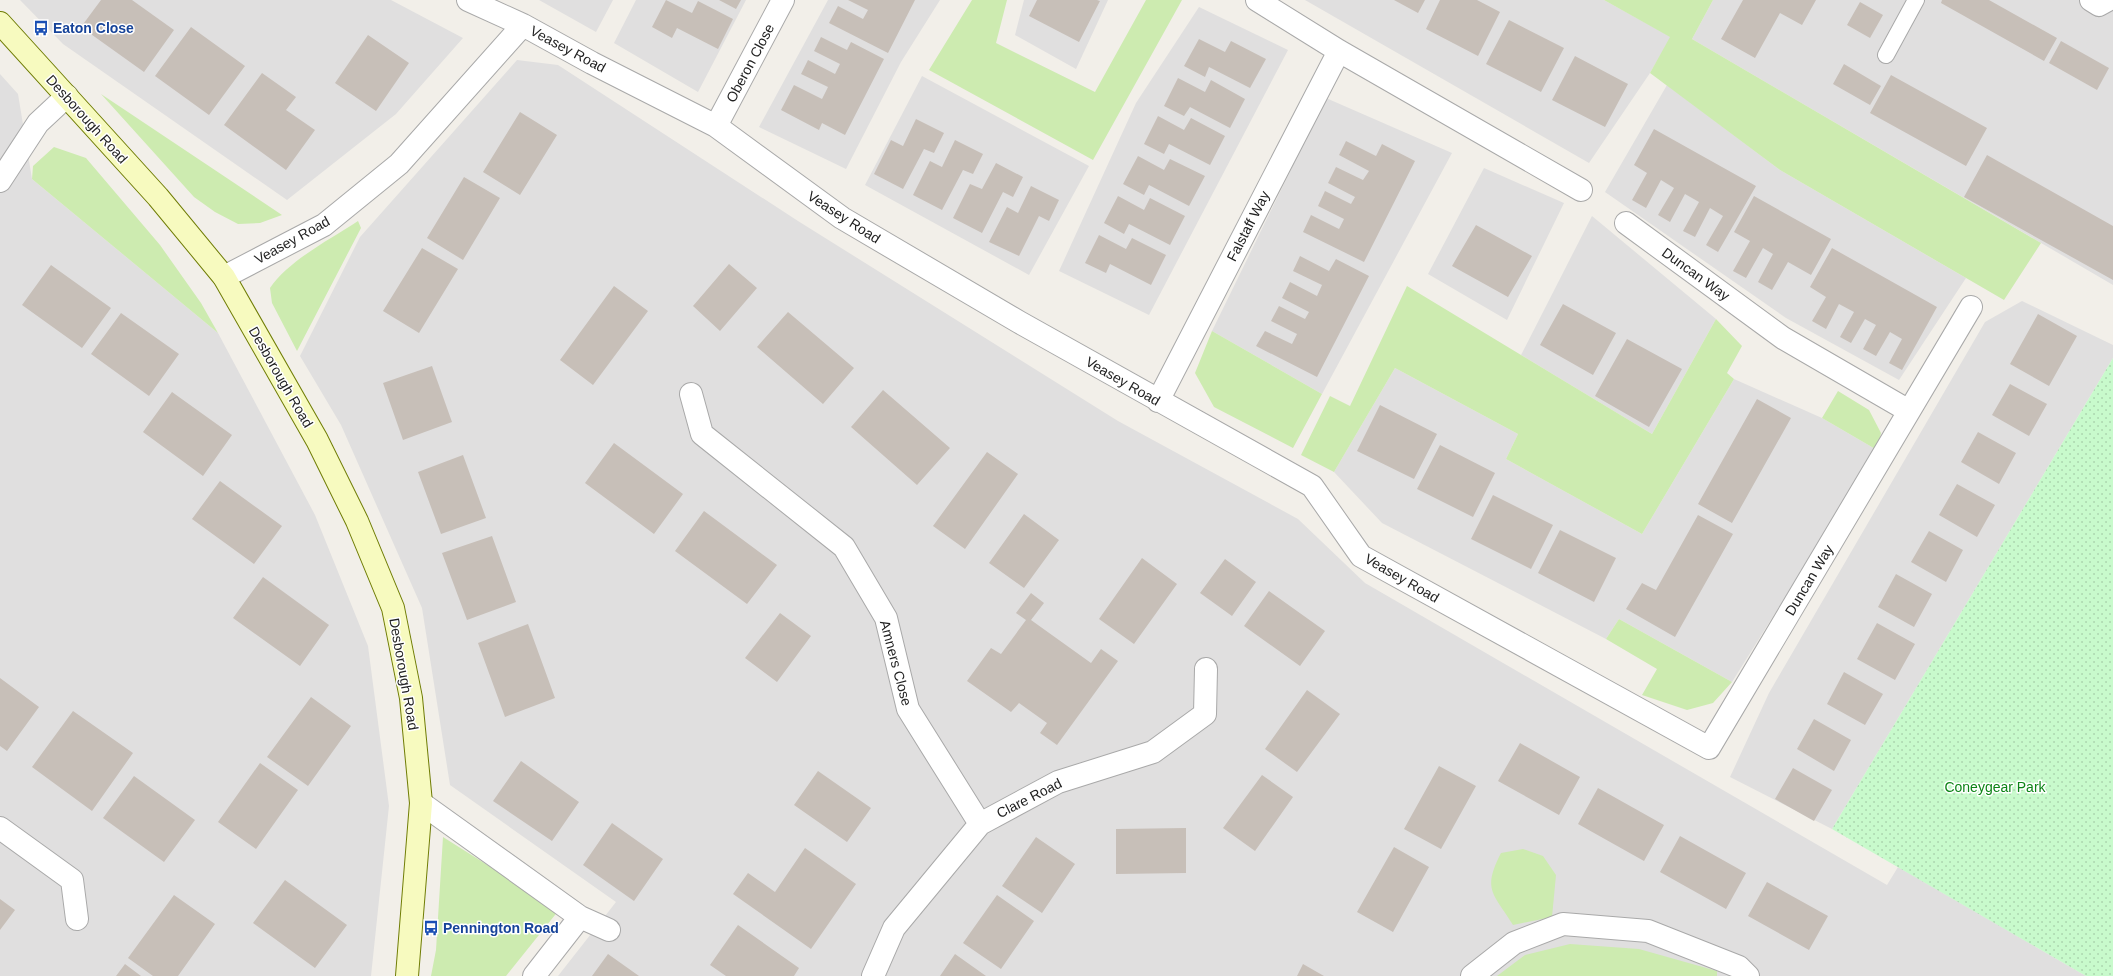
<svg xmlns="http://www.w3.org/2000/svg" width="2113" height="976" font-family="Arial,sans-serif">
<style>
.residential{fill:#e0dfdf}
.grass{fill:#cdebb0}
.park{fill:url(#park-dots)}
.building{fill:#c7bfb8}
.lines{fill:none;stroke-linecap:round;stroke-linejoin:round}
.lane-casing{stroke:#a9a9a9;stroke-width:18}
.street-casing{stroke:#a9a9a9;stroke-width:24}
.secondary-casing{stroke:#707d05;stroke-width:24}
.lane{stroke:#fff;stroke-width:16}
.street{stroke:#fff;stroke-width:22}
.secondary{stroke:#f7fabf;stroke-width:22}
.labels{text-anchor:middle;stroke-width:3;stroke-linejoin:round;paint-order:stroke}
.transit-label{font-size:14px;font-weight:bold;fill:#164399;stroke:#fff;text-anchor:start}
.street-label{font-size:14px;fill:#222;stroke:#fff}
.park-label{font-size:14px;fill:#0c8416;stroke:#fff}
</style>
<defs>
<pattern id="park-dots" width="8" height="8" patternUnits="userSpaceOnUse"><rect width="8" height="8" fill="#c8facc"/><path d="M2 2h.1M6 6h.1" fill="none" stroke="#acd6af" stroke-width="1.8" stroke-linecap="round"/></pattern>
</defs>
<rect width="100%" height="100%" fill="#f2efe9"/>
<path class="residential" d="M20,0H391L463,38L396,114L287,200L63,44Z
M539,0H613L596,32Z
M636,0H746L698,92L614,43Z
M828,0H940L901,62L846,169L759,127Z
M1024,0H1108L1076,69L1015,35Z
M1305,0H1604L1671,37L1650,73L1589,163Z
M1713,0H2113V285L1692,39Z
M1199,7L1288,50L1149,315L1059,271L1136,103Z
M517,60L558,65L798,221L1118,421L1298,519L1365,583L1887,885L1898,867L2086,976H558L616,902L450,785L422,608L341,425L300,356L360,237Z
M0,74L18,94L32,179L218,333L315,515L368,646L389,806L371,976H0Z
M922,76L1089,166L1029,275L865,185Z
M1667,85L1780,170L1966,278L1899,380L1786,318L1605,192Z
M1326,98L1452,153L1322,394L1212,331Z
M1484,168L1564,203L1507,320L1428,274Z
M1592,216L1716,319L1652,434L1521,355Z
M2022,301L2113,345V358L1832,829L1730,777L1769,693L1985,322Z
M1395,368L1518,434L1506,459L1642,534L1734,379L1822,418L1877,450L1732,682L1619,619L1606,639L1382,523L1334,472Z"/>
<path class="grass" d="M972,0H1007L996,43L1095,92L1146,0H1182L1093,160L929,70Z
M1604,0H1713L1692,39L2041,243L2004,300L1780,170L1650,73L1670,37Z
M101,94L282,215L260,223L238,224L215,212L194,197Z
M54,147L86,158L160,245L201,303L218,333L32,179L33,166Z
M358,221L361,228L297,351L272,303L270,288C289,260 331,239 358,221Z
M1407,286L1652,434L1716,319L1742,346L1727,373L1734,379L1642,534L1506,459L1518,434L1395,368L1334,472L1301,455L1330,396L1350,406Z
M1212,331L1322,394L1293,448L1214,407L1195,373Z
M1838,391L1869,410L1881,433L1877,450L1822,418Z
M1619,619L1732,682L1713,703L1687,710L1642,695L1657,669L1606,639Z
M443,837L559,910L506,976H431L436,950Z
M1523,849L1543,856L1556,875L1552,917L1513,925C1493,893 1482,890 1501,853Z
M1570,944L1639,949L1717,971V976H1497L1525,955Z"/>
<path class="park" d="M2113,358V976H2086L1832,829Z"/>
<path class="building" d="M101,0H132L174,30L144,72L81,27Z
M666,0L692,13L698,1L733,19L718,49L677,28L672,38L652,27Z
M719,0H741L736,9Z
M848,0H915L888,53L829,23L838,6L863,19L868,10Z
M1037,0H1097L1100,1L1079,42L1029,16Z
M1394,0H1425L1418,13Z
M1440,0H1477L1500,12L1478,56L1426,29Z
M1743,0H1816L1802,25L1780,13L1755,58L1721,39Z
M1942,0H1989L2057,38L2044,61L1941,3Z
M1860,2L1883,15L1870,38L1847,25Z
M1509,20L1564,48L1541,92L1486,64Z
M191,27L245,66L209,115L155,76Z
M368,35L409,63L376,111L335,83Z
M821,37L847,50L851,42L884,59L845,135L822,123L819,130L781,110L794,85L822,99L828,87L801,74L808,60L835,74L840,64L814,51Z
M1199,39L1225,52L1231,41L1266,59L1250,88L1209,67L1205,77L1184,66Z
M2061,41L2109,68L2097,90L2049,63Z
M1575,56L1628,84L1605,127L1552,100Z
M1844,64L1881,86L1870,105L1833,84Z
M262,73L296,97L286,110L315,130L286,170L224,125Z
M1891,75L1987,128L1966,166L1870,113Z
M1178,78L1205,92L1211,80L1245,99L1230,128L1190,107L1184,116L1164,106Z
M520,112L557,135L520,195L483,172Z
M1158,116L1184,130L1191,118L1225,136L1210,165L1169,144L1164,154L1144,144Z
M916,119L944,133L934,153L924,149L903,189L874,174L891,140L903,146Z
M1654,129L1756,186L1718,252L1706,245L1723,216L1710,208L1695,237L1683,231L1699,202L1685,194L1670,222L1658,215L1674,188L1661,180L1646,208L1632,200L1647,173L1634,165Z
M955,140L983,154L973,174L963,170L942,210L913,195L930,161L942,167Z
M1346,141L1376,156L1382,144L1415,161L1364,262L1303,232L1311,215L1339,229L1344,219L1318,206L1325,191L1351,204L1355,197L1328,183L1336,167L1363,180L1369,171L1339,155Z
M1987,155L2113,226V280L1964,197Z
M1138,156L1164,170L1170,159L1205,176L1189,206L1149,185L1144,195L1123,184Z
M996,163L1023,177L1013,197L1003,192L982,233L953,218L970,184L982,189Z
M464,177L500,198L463,260L427,238Z
M1031,186L1059,200L1049,221L1039,216L1019,256L989,242L1007,207L1018,213Z
M1118,196L1144,210L1150,198L1185,216L1170,245L1129,224L1124,234L1104,223Z
M1754,196L1831,239L1811,275L1788,262L1772,290L1758,282L1773,254L1763,248L1746,278L1733,271L1750,241L1734,232Z
M1476,225L1532,256L1508,297L1452,266Z
M1099,235L1126,249L1132,238L1166,255L1151,285L1110,264L1106,273L1085,263Z
M422,248L458,269L419,333L383,311Z
M1832,248L1937,307L1902,370L1889,363L1902,339L1890,332L1876,356L1863,349L1876,325L1865,319L1851,343L1840,337L1854,312L1839,304L1826,329L1812,321L1826,297L1810,287Z
M1300,256L1329,271L1336,259L1369,276L1317,377L1256,346L1265,331L1292,344L1297,334L1271,321L1279,306L1305,319L1309,312L1282,298L1290,282L1317,296L1322,285L1293,271Z
M729,264L757,288L720,331L693,306Z
M51,265L111,308L82,348L22,305Z
M614,286L648,311L593,385L560,360Z
M1563,304L1616,333L1593,375L1540,345Z
M788,312L854,368L823,404L757,347Z
M121,313L179,354L149,396L91,354Z
M2038,314L2077,336L2049,386L2010,364Z
M1627,339L1682,369L1649,427L1595,396Z
M432,366L452,422L403,440L383,383Z
M2010,384L2047,404L2029,436L1992,415Z
M883,390L950,448L917,485L851,427Z
M172,392L232,435L203,476L143,432Z
M1757,399L1791,418L1732,523L1698,504Z
M1380,405L1437,434L1414,479L1357,451Z
M1978,432L2016,453L1999,484L1961,462Z
M614,443L683,494L654,534L585,483Z
M1440,445L1495,473L1473,517L1417,489Z
M987,452L1018,474L965,549L933,526Z
M463,455L486,518L441,534L418,472Z
M220,481L282,526L254,564L192,519Z
M1957,484L1995,505L1977,537L1939,515Z
M1493,495L1553,525L1531,569L1471,539Z
M704,511L777,565L747,604L675,551Z
M1024,514L1059,540L1024,588L989,563Z
M1698,515L1733,534L1675,637L1626,609L1642,583L1656,590Z
M1560,530L1616,558L1594,602L1538,573Z
M1929,531L1963,550L1946,582L1911,562Z
M492,536L516,602L467,620L442,553Z
M1142,558L1177,584L1134,644L1099,619Z
M1225,559L1256,582L1232,616L1200,593Z
M1896,574L1932,594L1914,627L1878,607Z
M263,577L329,625L300,666L233,618Z
M1269,591L1325,631L1300,666L1244,626Z
M1031,593L1044,603L1031,620L1091,663L1101,649L1118,661L1057,745L1040,733L1047,723L1019,703L1011,712L967,681L991,648L1001,654L1026,620L1016,613Z
M780,613L811,636L777,682L745,658Z
M1877,623L1915,644L1895,680L1857,659Z
M528,624L555,698L505,717L478,643Z
M1844,672L1883,694L1865,725L1827,704Z
M0,678L39,707L7,751L0,746Z
M1307,690L1340,714L1297,772L1265,749Z
M311,697L351,726L308,786L267,757Z
M73,711L133,753L92,811L32,767Z
M1814,719L1851,740L1834,771L1797,749Z
M1520,743L1580,777L1559,815L1498,781Z
M521,761L579,802L552,841L493,801Z
M260,763L298,790L256,849L218,822Z
M1439,766L1476,786L1441,849L1404,829Z
M1793,768L1832,790L1814,821L1775,799Z
M818,771L871,808L847,842L794,805Z
M1262,775L1293,797L1255,851L1223,828Z
M134,776L195,820L164,862L103,818Z
M1598,788L1664,825L1644,861L1578,824Z
M612,823L663,859L634,901L583,865Z
M1186,828V873L1116,874V829Z
M1680,836L1746,873L1726,909L1660,872Z
M1036,837L1075,864L1042,913L1002,886Z
M1394,847L1429,867L1393,932L1357,912Z
M805,848L856,884L811,949L733,894L748,873L775,892Z
M285,880L347,925L315,968L253,923Z
M1767,882L1828,916L1809,950L1748,916Z
M174,895L215,924L178,976H153L128,958Z
M997,895L1034,921L1001,969L963,943Z
M0,899L15,910L0,930Z
M738,925L799,968L794,976H726L710,965Z
M608,954L639,976H592Z
M955,954L986,976H940Z
M125,964L141,976H116Z
M1303,964L1324,976H1297Z"/>
<g class="lines">
<g class="lane-casing">
<path id="lane" d="M1886,55L1916,0"/>
</g>
<g class="street-casing">
<path id="street" d="M468,0L523,25L592,63L716,126L842,218L1019,322L1312,486L1361,556L1709,748L1971,307
M1257,0L1339,51L1581,190
M2091,0L2099,5L2108,0
M716,126L783,0
M0,181L38,123L67,96
M1626,223L1783,338L1909,411
M224,277L324,225L399,164L523,25
M691,394L702,434L844,547L886,618L908,709L980,824
M1158,401L1339,51
M421,803L580,917L609,930
M0,828L72,880L77,919
M534,976L580,917
M873,976L894,928L980,824L1058,782L1153,752L1205,714L1206,669
M1472,976L1514,943L1563,924L1648,931L1739,967L1748,976"/>
</g>
<g class="secondary-casing">
<path id="secondary" d="M0,23L158,197L224,277L317,440L357,521L393,608L411,698L421,803L407,976"/>
</g>
<use href="#lane" class="lane"/>
<use href="#street" class="street"/>
<use href="#secondary" class="secondary"/>
</g>
<defs>
<g id="bus-bare" transform="scale(1.2)"><path d="M-5-6H5V4H4V6H2V4H-2V6H-4V4H-5ZM-3.5-4V0h7V-4ZM-3.5 1.2v1.5H-2V1.2ZM2 1.2v1.5H3.5V1.2Z" fill="#1a4fb4" stroke="#fff" stroke-width="2.5" paint-order="stroke"/></g>
</defs>
<g fill-rule="evenodd">
<use href="#bus-bare" x="41" y="28"/>
<use href="#bus-bare" x="431" y="928"/>
</g>
<g class="labels">
<g class="transit-label">
<text x="53" y="33">Eaton Close</text>
<text x="443" y="933">Pennington Road</text>
</g>
<g class="street-label">
<text transform="translate(568 49) rotate(28)" y="5">Veasey Road</text>
<text transform="translate(750 63) rotate(-62)" y="5">Oberon Close</text>
<text transform="translate(87 119) rotate(48)" y="5">Desborough Road</text>
<text transform="translate(844 217) rotate(33)" y="5">Veasey Road</text>
<text transform="translate(1248 226) rotate(-63)" y="5">Falstaff Way</text>
<text transform="translate(292 240) rotate(-29)" y="5">Veasey Road</text>
<text transform="translate(1696 274) rotate(36)" y="5">Duncan Way</text>
<text transform="translate(281 377) rotate(60)" y="5">Desborough Road</text>
<text transform="translate(1123 381) rotate(30)" y="5">Veasey Road</text>
<text transform="translate(1402 578) rotate(30)" y="5">Veasey Road</text>
<text transform="translate(1809 580) rotate(-59)" y="5">Duncan Way</text>
<text transform="translate(896 663) rotate(75)" y="5">Amners Close</text>
<text transform="translate(404 674) rotate(80)" y="5">Desborough Road</text>
<text transform="translate(1029 798) rotate(-27)" y="5">Clare Road</text>
</g>
<g class="park-label">
<text x="1995" y="792">Coneygear Park</text>
</g>
</g>
</svg>
